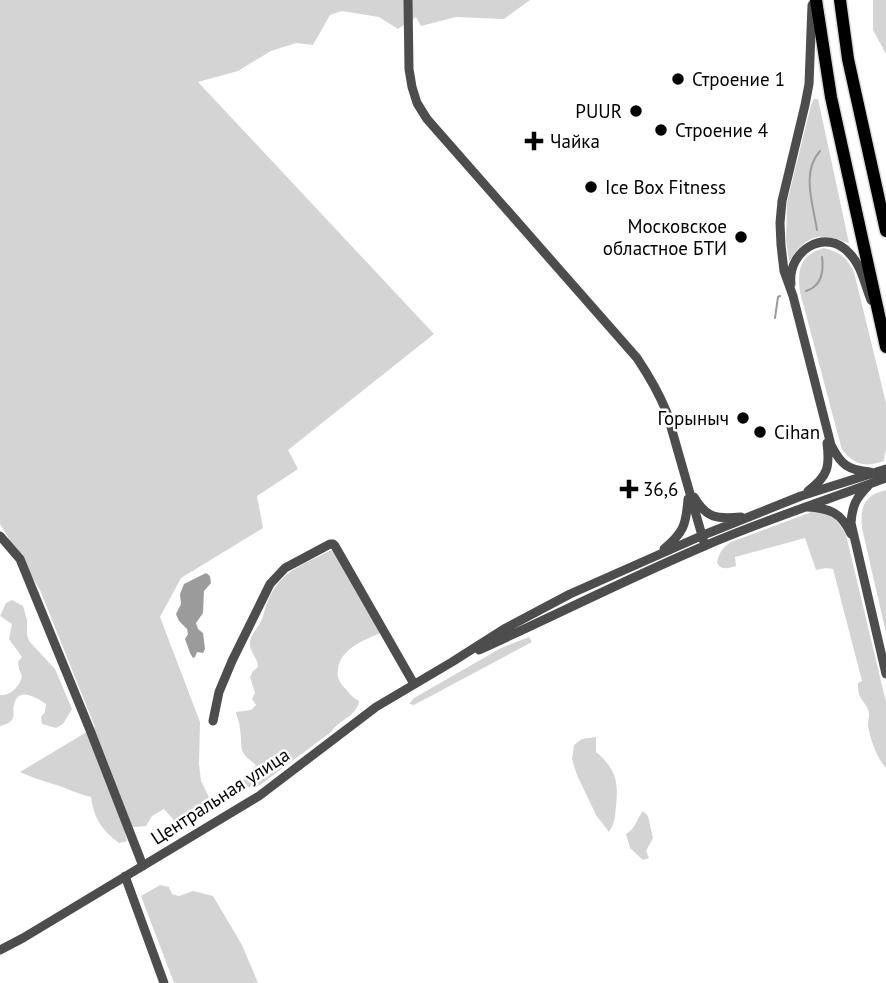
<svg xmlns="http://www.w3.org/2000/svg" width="886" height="983" font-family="'PT Sans',sans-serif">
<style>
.green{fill:#d4d4d4}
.water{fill:#9b9b9b}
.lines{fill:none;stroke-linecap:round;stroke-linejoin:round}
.stream{stroke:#9b9b9b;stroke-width:2}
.highway-casing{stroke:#dbdbdb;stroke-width:15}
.minor{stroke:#4d4d4d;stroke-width:9}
.highway{stroke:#000;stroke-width:12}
.poi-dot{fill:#000;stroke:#fff;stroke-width:2.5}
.labels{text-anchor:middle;stroke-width:5;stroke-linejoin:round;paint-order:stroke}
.poi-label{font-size:19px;fill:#000;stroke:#fff;text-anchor:start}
.street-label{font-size:19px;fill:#000;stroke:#fff}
</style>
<rect width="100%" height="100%" fill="#fff"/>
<path class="green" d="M0,0H530L504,19L456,17L421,26L416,17L398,29L379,17L342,11L330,15L313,45L296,43L271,51L238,71L198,82L434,334L288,450L298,469L257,496L263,528L181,578L160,617L200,722L199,764L201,781L215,810L177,831L173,819L164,809L152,816L146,826L124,828L127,841L119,843C102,830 94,819 91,797C77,794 67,788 53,784C41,780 31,777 20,772L95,727L40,590L0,524Z
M873,0H886V54L873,30Z
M814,99H818L849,243C844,242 838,239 832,238C811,233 799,245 789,262L786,240L787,202L811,105Z
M824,248C840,252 847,258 854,272L886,403V451L885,452L884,461C865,467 856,466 842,450L800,292C797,269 800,255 824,248Z
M886,490V633L862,528C860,507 864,495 886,490Z
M814,511C831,513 839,521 846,535L886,702V768C877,759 870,738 868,726C868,722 869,718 869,714C868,702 857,702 858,683L862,681L833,569L826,568L816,570L805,538L735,557L736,566C729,568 722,571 717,563C719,553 722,548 731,542Z
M331,550L337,553L380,633C363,641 341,648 338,669C337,676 338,679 342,685C348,691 351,697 359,701C357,716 340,719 331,732L260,785L255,788L248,787L243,781L256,765C237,750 243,751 240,729C240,723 237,719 236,712L251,710L256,705L252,699L255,693L250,677L253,671L258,667C258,658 248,650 250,641C252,632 261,625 263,616C274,573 295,569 331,550Z
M12,600L23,606L27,620V634L29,641L55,669L72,709L63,724L56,728L42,724L41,717L45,712L46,704C36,697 18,686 14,705C12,711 16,716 11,721C8,724 3,725 0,726V695C11,696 20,686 22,676L19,669L18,662L22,657L9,639L12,624L0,616L6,603Z
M529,637L532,642L414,705L409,704L414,698L501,648Z
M596,737V752C615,768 619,781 616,806C615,816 615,823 609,832L596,815L577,775L572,759L574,745L582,739Z
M643,811L648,816L653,838L646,851L649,858L643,860L630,848L626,834C636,828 636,820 643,811Z
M160,885L169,887L172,894L179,896L193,891L213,896L242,945L258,983H174L141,896Z"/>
<path class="water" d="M206,573L210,576L211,583L204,591L203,613L196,623L198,629L203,633L205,649L203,653L197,652L195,657L193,658L190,653L185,639L188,634L187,629L179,621L176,614L181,604L180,594L184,584Z"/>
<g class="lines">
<path class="stream" d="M817,230C813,204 801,172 820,151
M806,291C822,286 824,272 822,257
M775,318L778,297L780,296"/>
<g class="highway-casing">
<path id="highway" d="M816,0L831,97L886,347
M840,0L848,59L886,231"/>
</g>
<path class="minor" d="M408,0L409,69L412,87L417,103L427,119L637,358C649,376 659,393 667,413L705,546
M812,5L809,84L805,105L782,201L780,223L781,245L784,271L793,296L831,445C841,465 848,470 870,472
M791,284C787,251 826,226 850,254C861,265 865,285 871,300
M868,486C856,498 852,506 851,523L886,674
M808,491C828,476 830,467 827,443
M694,497C707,519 717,519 741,517
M807,507C829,508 841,512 851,534
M0,536L20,559L90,730L143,866
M664,549C684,532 686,525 688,499
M479,650C554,616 627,579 702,547C762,521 824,501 886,478
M213,721L219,692L232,661L270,584L285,568L330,544H333L335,546L414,684
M125,876L164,983
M0,950L23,938L259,796L376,707L452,662L504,629L570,594L701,536L801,496L886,469"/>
<use href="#highway" class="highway"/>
</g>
<g class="poi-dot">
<circle cx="678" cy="79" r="7"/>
<circle cx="636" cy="111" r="7"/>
<circle cx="661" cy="130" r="7"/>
<path d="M530.5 130.5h7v7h7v7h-7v7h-7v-7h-7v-7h7z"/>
<circle cx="591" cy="187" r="7"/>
<circle cx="741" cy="237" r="7"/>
<circle cx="743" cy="418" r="7"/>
<circle cx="760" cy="432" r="7"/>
<path d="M625.5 478.5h7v7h7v7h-7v7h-7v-7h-7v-7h7z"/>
</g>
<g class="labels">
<g class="poi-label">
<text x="692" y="86">Строение 1</text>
<text x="622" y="118" text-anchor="end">PUUR</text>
<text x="675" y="137">Строение 4</text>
<text x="550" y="148">Чайка</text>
<text x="605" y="194">Ice Box Fitness</text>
<text x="727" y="233" text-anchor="end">Московское<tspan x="727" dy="22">областное БТИ</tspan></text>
<text x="729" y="425" text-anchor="end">Горыныч</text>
<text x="774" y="439">Cihan</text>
<text x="643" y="496">36,6</text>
</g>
<g class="street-label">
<text transform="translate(220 796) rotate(-33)" y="7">Центральная улица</text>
</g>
</g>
</svg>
